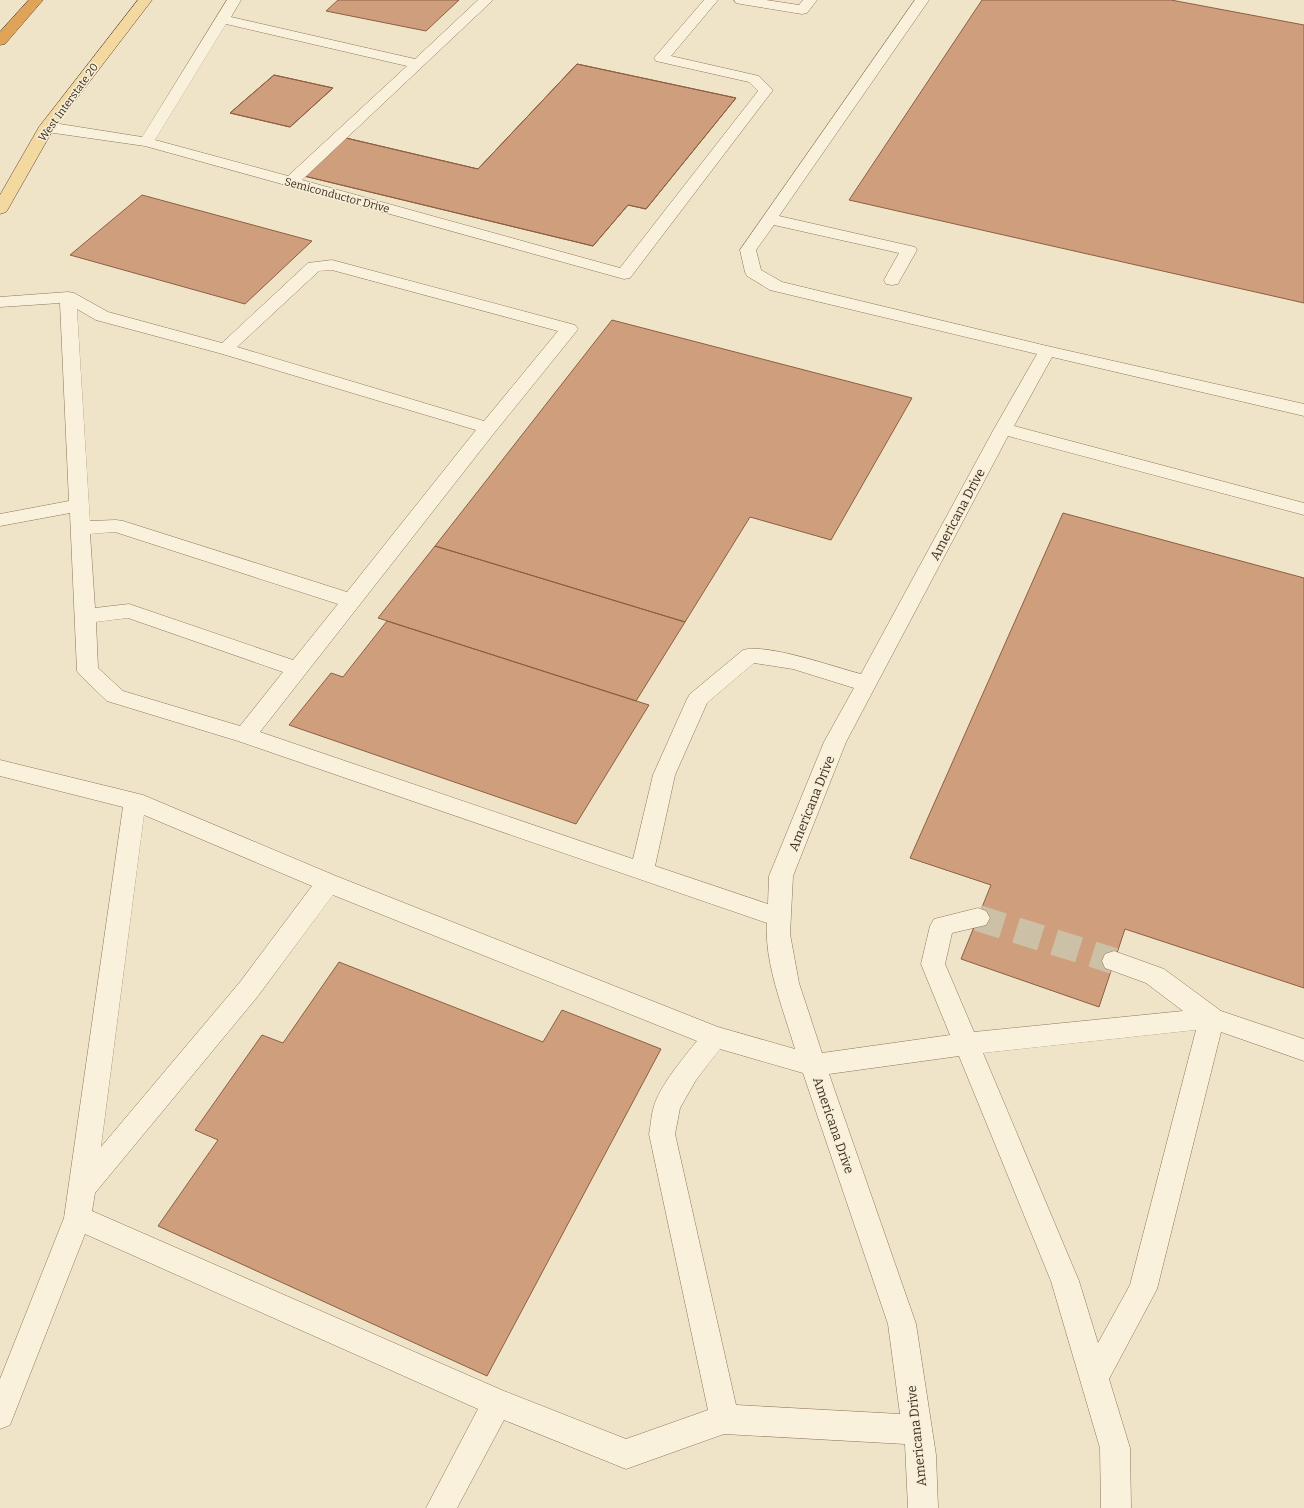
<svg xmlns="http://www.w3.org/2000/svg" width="1304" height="1508" font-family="Bitter,serif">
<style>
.building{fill:#cf9f7d;stroke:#8d5f41}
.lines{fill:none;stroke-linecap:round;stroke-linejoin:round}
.minor-tunnel{stroke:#ccc0a6;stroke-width:26;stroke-dasharray:26 14;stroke-linecap:butt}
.minor-casing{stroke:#8d765c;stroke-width:1}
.major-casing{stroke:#5b4430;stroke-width:1}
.highway-casing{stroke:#5b4430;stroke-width:1}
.minor{fill:#faf1dc;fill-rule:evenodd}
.major{fill:#f3d9a0;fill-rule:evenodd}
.highway{fill:#e0a458;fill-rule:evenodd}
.labels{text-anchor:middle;stroke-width:3;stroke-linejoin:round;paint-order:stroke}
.far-street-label{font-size:11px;fill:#3d2e20;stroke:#f7eed8}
.street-label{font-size:13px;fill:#3d2e20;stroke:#f7eed8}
</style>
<rect width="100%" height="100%" fill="#f0e4c8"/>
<path class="building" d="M338,0H459L426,31L326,11Z
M982,0H1171L1304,25V303L849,200Z
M577,64L736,98L646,209L628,205L593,246L304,176L346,138L478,169Z
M577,64L736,98L646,209L628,205L593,246L304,176L346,138L478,169Z
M274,75L333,88L290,127L230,113Z
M274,75L333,88L290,127L230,113Z
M142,195L312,241L245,304L70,255Z
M612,320L912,398L831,540L750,517L685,622L435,546Z
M1063,513L1304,578V988L1125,929L1099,1007L961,959L991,885L910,858Z
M435,546L685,622L636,701L378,618Z
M387,621L649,705L576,824L289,725L331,673L343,677Z
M339,962L543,1042L562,1010L661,1049L487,1376L158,1226L218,1140L195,1130L262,1035L283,1043Z"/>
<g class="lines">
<path class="minor-tunnel" d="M978,918L1114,961"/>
<g class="minor-casing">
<path id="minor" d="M227,0H241L231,17L415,59L478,0H493L302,180L620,268L758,91L749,82L656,61L654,58L704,0H718L671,56L759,76L773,90L630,278L624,279L145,146L47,132L42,130L39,127L42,124L47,122L142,137ZM226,24L407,66L288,176L155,140Z
M734,0H766L799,5L803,0H817L807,13L802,14L741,4L736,3Z
M915,0H929L779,216L915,247L917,250L900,280L898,284L892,285L886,284L884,280L899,253L774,225L756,250L761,270L782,282L1047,346L1304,404V416L1052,357L1014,426L1304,503V515L1008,436L846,742L793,876L790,934L799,983L822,1053L950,1035L921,964L930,926L934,919L978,908L986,911L990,918L986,925L952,933L945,964L974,1032L1183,1011L1146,983L1105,968L1102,961L1105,954L1114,951L1164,969L1221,1011L1304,1039V1061L1221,1032L1157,1289L1109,1379L1130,1448L1131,1508H1101L1100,1448L1051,1281L959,1056L829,1074L916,1324L936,1455L938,1508H908L905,1444L724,1434L626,1469L504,1420L457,1508H426L478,1409L85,1234L10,1425L0,1429V1379L64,1218L123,807L0,776V760L143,795L336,876L718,1027L795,1049C784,1011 764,963 767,923L238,741L107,701L81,676L77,671L70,513L0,526V514L69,501L60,303L0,307V297L68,292L74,293L108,312L222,343L308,263L332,260L575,325L578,329L575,333L495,432L260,732L633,859L653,775L687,699L690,694L743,650C767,643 834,667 861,674L994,429L1037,354L770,290L747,276L745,272L740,250ZM332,270L558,331L484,421L237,347L319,271ZM77,309L96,320L219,353L476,430L347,592L123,521L116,520L90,521ZM115,532L338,604L293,660L129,604L95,608L90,534ZM128,618L283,672L240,726L123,691L98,668L96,622ZM754,663L793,669L854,688L824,742L769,876L768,904L655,866L675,775L707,703ZM144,815L312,886L240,982L101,1147ZM333,895L697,1041C683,1058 660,1086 654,1106C651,1115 651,1125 649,1134L708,1410L626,1439L504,1391L92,1211L95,1193L258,996ZM1196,1030L1130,1285L1098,1343L1079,1281L983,1053ZM720,1049L803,1073L888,1324L900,1414L736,1405L675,1134L680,1108L696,1080Z"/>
</g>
<g class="major-casing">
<path id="major" d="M138,0H152L54,128L8,209L6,212L0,214V195L39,127Z"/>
</g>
<g class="highway-casing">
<path id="highway" d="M29,0H43L5,44L0,45V32Z"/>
</g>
<use href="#minor" class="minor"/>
<use href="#major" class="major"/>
<use href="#highway" class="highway"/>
</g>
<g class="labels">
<g class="far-street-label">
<text transform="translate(68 102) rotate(-54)" y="4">West Interstate 20</text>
<text transform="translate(337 195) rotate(15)" y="4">Semiconductor Drive</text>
</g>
<g class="street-label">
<text transform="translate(957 514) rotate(-62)" y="5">Americana Drive</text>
<text transform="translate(811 803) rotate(-68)" y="5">Americana Drive</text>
<text transform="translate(834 1125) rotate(71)" y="5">Americana Drive</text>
<text transform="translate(916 1436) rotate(-96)" y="5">Americana Drive</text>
</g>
</g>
</svg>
